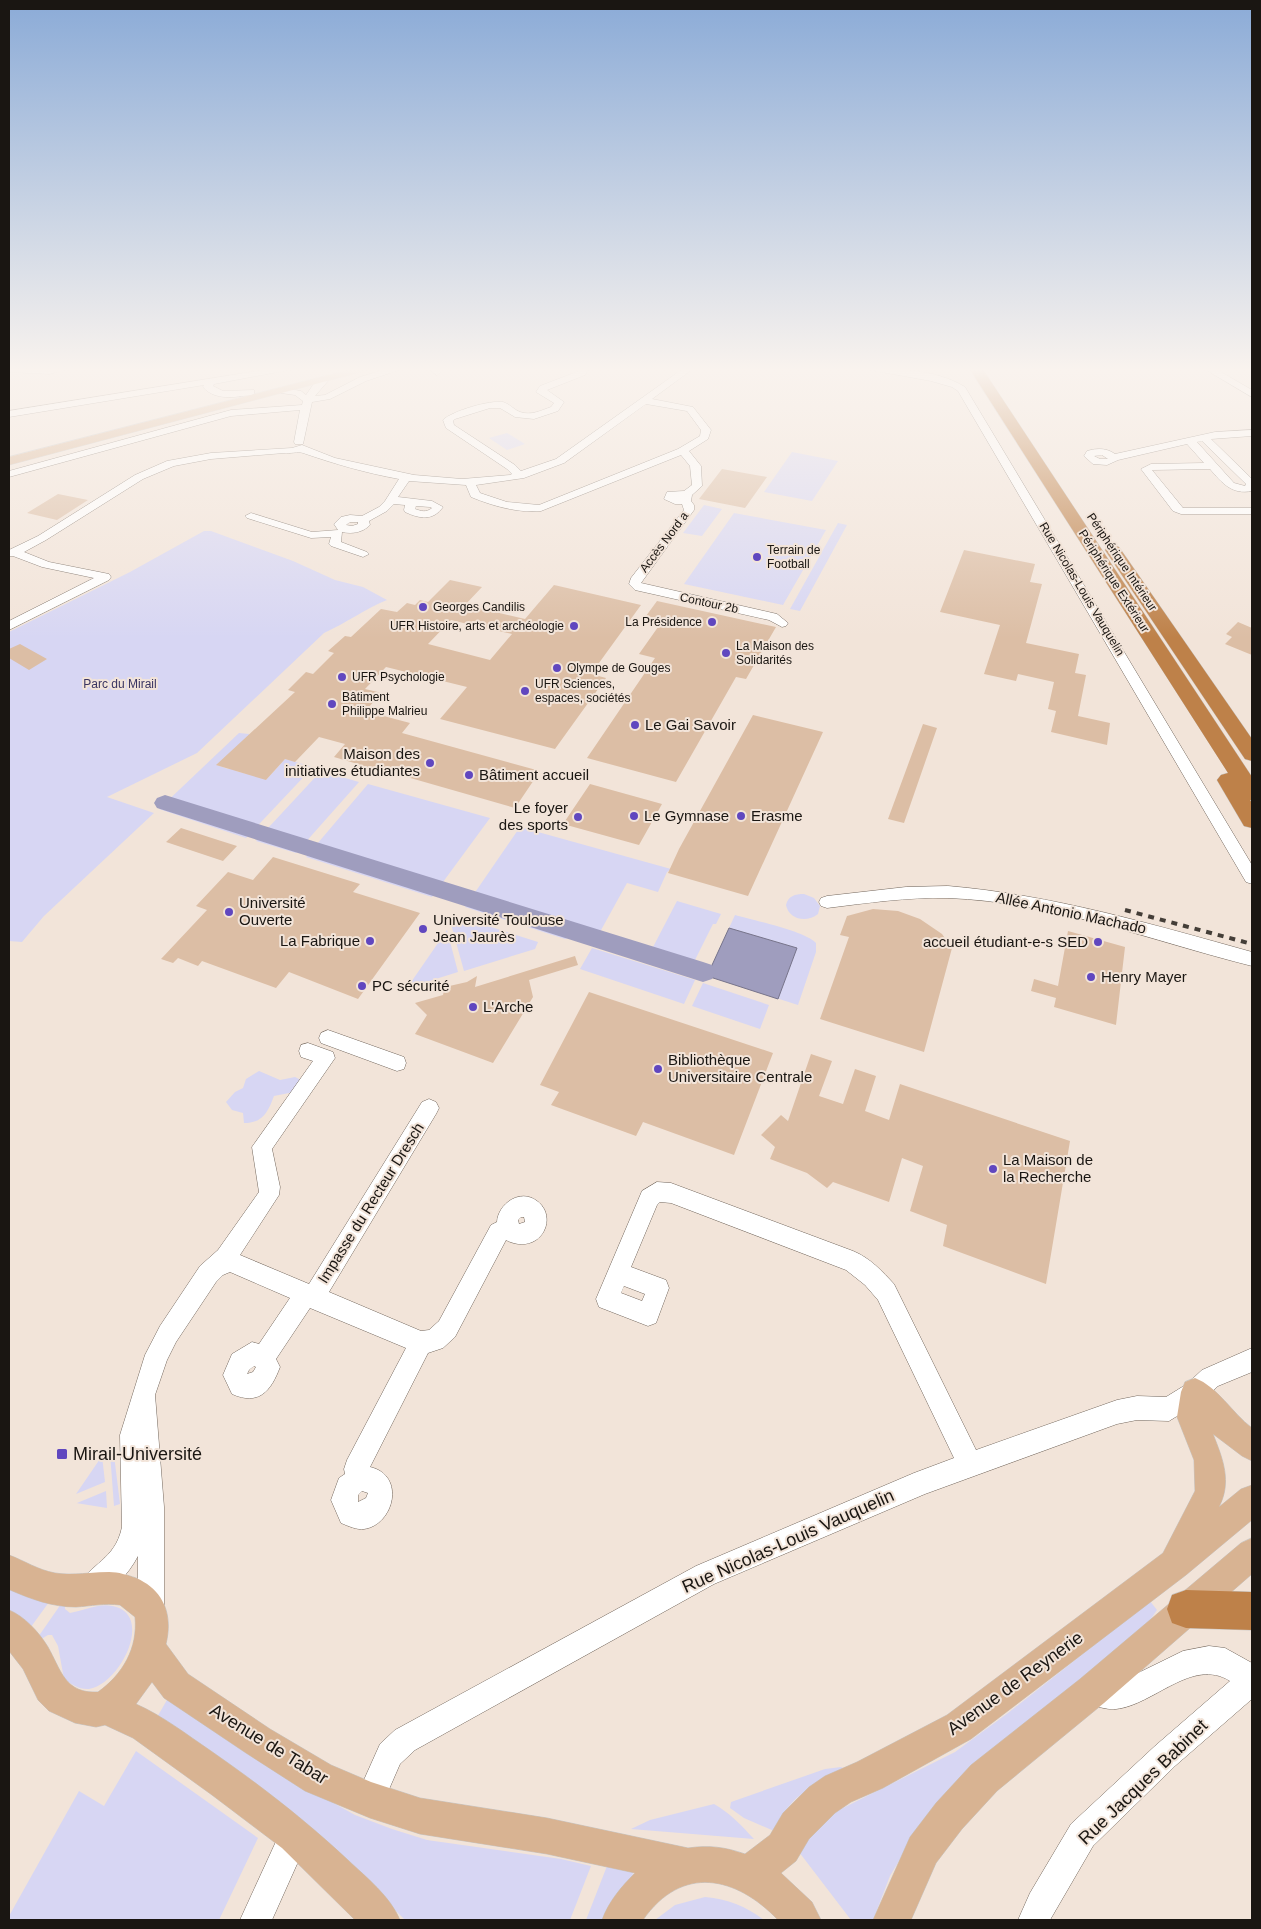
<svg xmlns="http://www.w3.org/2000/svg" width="1261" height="1929" font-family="Arial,sans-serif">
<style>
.green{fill:#d7d6f3}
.water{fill:#9f9dbe;stroke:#77748a}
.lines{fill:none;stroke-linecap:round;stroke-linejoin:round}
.river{fill:#9f9dbe;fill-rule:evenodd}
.building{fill:#dcbea5;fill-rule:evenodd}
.minor-casing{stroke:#74685e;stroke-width:1}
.major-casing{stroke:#c8c7c6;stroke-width:1}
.highway-casing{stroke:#c8c7c6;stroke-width:1}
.minor{fill:#fff;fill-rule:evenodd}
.major{fill:#d8b392;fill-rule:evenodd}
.highway{fill:#be8149;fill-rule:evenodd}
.rail{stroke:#443e38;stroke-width:4;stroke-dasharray:6 6;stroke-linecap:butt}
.poi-dot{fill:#6047bf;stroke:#f2e4d9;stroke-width:2}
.labels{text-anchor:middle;stroke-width:4;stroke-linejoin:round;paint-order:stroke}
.far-street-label{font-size:12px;fill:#1a1612;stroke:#f2e4d9}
.far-poi-label{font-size:12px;fill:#1a1612;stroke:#f2e4d9;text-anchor:start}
.far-park-label{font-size:12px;fill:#3a3562;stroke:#f2e4d9}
.poi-label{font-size:15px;fill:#1a1612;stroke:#f2e4d9;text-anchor:start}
.street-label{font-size:15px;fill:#1a1612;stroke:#f2e4d9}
.near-poi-label{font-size:18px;fill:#1a1612;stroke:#f2e4d9;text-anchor:start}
.near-street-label{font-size:18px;fill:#1a1612;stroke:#f2e4d9}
</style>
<rect width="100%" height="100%" fill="#f2e4d9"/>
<path class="green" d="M507,433L525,444L507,450L489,438Z
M792,452L838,461L812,501L764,492Z
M704,505L722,509L702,536L683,533Z
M734,513L826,530L783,605L684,584Z
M838,523L847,525L800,611L790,609Z
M204,531H211L293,561L335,580L363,587L387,600C365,609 346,623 324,633L197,753L107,797L154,813L44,916L22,942L9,941V632L130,572Z
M239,733L249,734V736L217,765L228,769L243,764L236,771L247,774L254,767L266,780L285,759L313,767L246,838L159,809Z
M321,771L359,782L296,853L256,841Z
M368,784L490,818L432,897L306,857Z
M520,827L671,869L667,872L658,892L627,883L595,941L577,935L565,939L465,907Z
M804,894L814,898L820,906L818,914C807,923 789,920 786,905C788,896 795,894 804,894Z
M677,901L721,914L716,924H713L694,962L652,949Z
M735,915C752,920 805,931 816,943V952L798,1005L707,976Z
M456,916L538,942L535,949L464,971L451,924Z
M447,930L458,972L407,988Z
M592,948L695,980L684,1004L580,969Z
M703,983L769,1005L760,1029L692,1006Z
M259,1071L280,1080L295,1077L303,1081L294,1092L274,1096C268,1112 263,1123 244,1123L243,1113L232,1110L226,1102L235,1092L243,1088L246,1079Z
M110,1453L114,1455L120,1504L114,1506Z
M102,1456L105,1482L76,1494Z
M106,1491L107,1508L76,1503H77Z
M9,1583L15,1587L52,1598L28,1631L9,1610Z
M1150,1601L1157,1610L1143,1630L916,1832L890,1876L873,1920H851L799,1852L808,1836L829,1815L955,1752L1008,1713Z
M65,1603V1609L70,1613C83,1611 99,1603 112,1606C155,1613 121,1684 89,1689C80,1690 71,1684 64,1679L58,1646L52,1635H48L38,1641L36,1640L61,1604Z
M171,1693L267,1766L355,1815L392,1829L427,1840L561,1859L591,1866L570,1920H405L386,1901L156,1719Z
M136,1751L258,1838L219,1920H9V1916L79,1791L104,1806Z
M841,1767L847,1770C812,1785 790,1795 774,1831L744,1818L730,1808L731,1802L825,1769Z
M714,1804C730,1813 742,1826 754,1839L631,1829L650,1820Z
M607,1866H630L633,1872L632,1880L612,1904L604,1920H586Z
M705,1897C728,1899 745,1906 764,1920H655L675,1905Z"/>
<path class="water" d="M729,928L797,948L778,999L707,976Z"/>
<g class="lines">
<path class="river" d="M165,795L703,962L712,965L716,972L712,979L703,982L157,808L154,803L157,798Z"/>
</g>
<path class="building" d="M722,469L767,477L745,508L699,499Z
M58,494L88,500L57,520L27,513Z
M964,550L1035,564L1030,582L1042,584L1026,643L1079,654L1075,673L1086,675L1078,716L1110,723L1107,745L1051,732L1056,711L1048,709L1054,682L1018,674L1016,681L984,674L1000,625L940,612Z
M450,580L482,587L465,605L525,619L554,585L641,605L591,674L606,678L555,749L440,719L467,687L386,667L365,689L382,693L365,711L410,723L402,733L540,771L515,808L372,767L371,768L334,757L345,744L319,737L295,762L285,759L266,780L216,765L295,692L288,690L306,672L313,674L334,653L328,651L345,636L351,637L381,609L397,612L407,603L415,605L420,600L428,602ZM451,620L476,626L512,634L490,660L428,644Z
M657,601L776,627L746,679L736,677L676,782L587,758L655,658L639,654L663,620L646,616Z
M1238,622L1252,628V655L1225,644L1232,637L1226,634Z
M20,644L47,659L29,670L9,658V649Z
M753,715L823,732L748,896L668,873L679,849Z
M923,724L937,728L904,823L888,819Z
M590,784L662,804L639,845L563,824Z
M181,828L218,840L237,846L223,861L166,842Z
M273,857L360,884L353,892L420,913L358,999L289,972L276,988L202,961L198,966L178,958L173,963L161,959L207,910L196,906L228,872L253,880Z
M873,909L898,911L920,919L942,934L952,948L924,1052L820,1019L849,937L840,935L847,916Z
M1068,931L1125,947L1116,1025L1054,1007L1056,998L1031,991L1034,979L1058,986Z
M575,956L578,965L529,980L533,997L493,1063L415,1034L427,1015L415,1003L443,995L445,987L467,982L477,976L475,987Z
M589,992L773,1053L734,1155L643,1122L636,1136L551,1105L559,1092L540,1085Z
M811,1054L832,1061L819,1096L843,1104L855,1069L876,1076L865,1111L889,1120L900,1084L1070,1141L1046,1284L943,1246L947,1225L910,1211L923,1166L902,1158L889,1202L833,1182L827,1188L807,1173L770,1159L775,1147L761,1135L781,1115L788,1121Z"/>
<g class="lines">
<g class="minor-casing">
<path id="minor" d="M9,368H70L50,374L9,372Z
M276,368H299L214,384L213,386L223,391L254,390V394L251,395C235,397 215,401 203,387L204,385L9,417V411Z
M390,368H405L366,381L330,399L312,402L303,444H295L294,442L300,410L231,416L9,477V471L231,410L302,405L303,401L295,395L281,393L279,391L284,388L301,391L306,395L313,385L323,378L328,381L315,396L325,395L360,377Z
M427,368H438L441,372L437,375Z
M581,368H590L585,375L547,390L564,402L558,411L534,419L515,417L500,408H490L455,419L453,421L454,425L515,465L521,471L556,459L684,368H694L652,399L693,407L711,430L708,439L689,451L701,466L702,486L692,495L691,501L694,505V510L641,583L777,614L788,623L786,626L782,627L769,620L635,590L629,584L631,578L684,510L682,504H675L664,499L667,492L684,491L692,485L690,466L681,455L541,511C517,513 493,506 471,497L466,485L409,481L398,497L432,501L443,507C433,521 420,519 405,512L404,510L405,505L394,504L387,511L369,521L370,525C362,533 352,534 342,532L341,542L367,552L369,554L363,557L331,546L329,544L331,537L311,538L247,518L245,516L251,513L312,532L338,530L334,524L341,517L350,515L362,516L379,507L385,501L399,479C366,473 335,464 303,453C298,451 290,454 284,453L211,459L174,466L143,479L46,540L24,552L49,562L109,574L111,577L109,580L9,630V621L94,578L42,567L13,556H9V550L38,536L135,475L167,461L211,453L292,448L302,445L335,458L414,475L462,479L510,475L512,474L507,469L446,428L443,420C452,411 490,400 503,402C510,404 514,410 520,412C531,416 542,410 551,407L554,403L536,392L540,386L579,371ZM646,404L687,411L701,430L700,436L678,449L539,505L507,502L480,493L476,485L524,478L564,463ZM416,506L430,507L432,508C426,513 421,511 415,509ZM350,522H358V524L352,526L346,525Z
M860,368C893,368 936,369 965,387L1252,865V884L1246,882L958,391L952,387L931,381Z
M1203,368H1214L1252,390V397Z
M1252,430V436L1211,439L1252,479V491C1232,495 1222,483 1210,469L1152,470L1183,508H1252V514H1181L1173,511L1141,469L1151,464L1204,463L1187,444L1118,460L1107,465L1093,464L1084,456L1087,451C1097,448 1107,448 1115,454L1215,432ZM1202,441L1246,484L1245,486L1234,483L1197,442ZM1102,455L1108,459H1100L1094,456Z
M948,886C1053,895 1151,924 1252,952V966C1152,941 1053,902 948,898C908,897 867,903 827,908L821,906L819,902L821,898L827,896L906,887Z
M328,1030L404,1057L406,1063L404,1069L397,1071L321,1043L319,1038L321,1033Z
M308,1043L333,1052L335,1058L272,1149L280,1187L279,1195L240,1255L309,1284L422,1102L429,1099L436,1102L439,1108L436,1114L329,1292L421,1331L429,1330L439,1321L491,1225L497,1222C498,1204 520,1188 537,1201C551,1211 549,1231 536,1240C527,1246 515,1245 506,1240L455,1337L443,1348L428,1353L370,1467C406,1475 394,1525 364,1529C357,1530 348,1526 341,1523L331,1500L339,1478L345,1474L344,1469L347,1460L406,1348L310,1308L276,1359L280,1367C271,1391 259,1406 232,1394L223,1375L232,1354L252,1342L259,1344L290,1298L230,1272L223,1275L216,1282L176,1342L167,1360L155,1395L164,1507V1610L160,1619L151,1623L142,1619L138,1610V1556C128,1575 112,1592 92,1600L83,1596L79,1587C89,1563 115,1561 122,1527L120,1435L145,1355L160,1326L200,1266L218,1250L259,1192L252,1147L313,1061L301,1057L299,1051L301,1045ZM521,1217H524L525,1222L519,1224L518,1220ZM254,1366L256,1367L253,1372L247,1374L249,1370ZM362,1491L368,1493L366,1498L358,1502V1495Z
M657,1182L671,1183L853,1251C870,1258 882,1271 894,1284L976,1450L1117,1400L1137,1396L1166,1397L1187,1384L1202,1370L1252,1348V1372L1218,1386L1203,1400L1169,1421L1137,1420L1117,1424L925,1494L714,1584L415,1750L400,1764L380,1810L370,1815L360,1810L355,1800L380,1744L395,1730L696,1566L914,1473L954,1458L878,1300L865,1285L846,1270L671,1203L660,1202L657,1205L631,1267L666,1280L669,1288L656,1323L648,1326L599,1307L596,1299L642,1191ZM624,1286L645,1294L642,1301L621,1293Z
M1209,1646L1225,1648L1252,1663V1699L1175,1766L1093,1846L1050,1920H1018L1030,1893L1071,1824L1155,1746L1230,1681C1192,1657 1154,1705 1116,1709C1105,1710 1092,1705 1082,1701L1078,1691L1082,1681L1092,1677L1115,1681L1132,1676L1183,1651Z
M295,1820L306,1824L310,1835L272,1920H240L284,1824Z"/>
</g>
<g class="major-casing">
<path id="major" d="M356,368H376L9,465V457Z
M1195,1378C1218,1387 1232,1413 1252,1428V1461L1242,1456L1213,1434C1223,1459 1232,1482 1219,1507L1241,1489L1252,1485V1520L1186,1575L971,1739L883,1788L851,1802L835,1813L809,1839L796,1861L781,1873L812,1902L821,1920H778C736,1876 682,1864 643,1920H602C609,1901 621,1887 635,1873L547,1854L420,1834L370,1818L305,1791L246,1753L164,1698L152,1682L136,1704C163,1716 186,1734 211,1751C260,1785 304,1819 348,1860C367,1878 390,1896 400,1920H355L282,1848L212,1795L133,1738L105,1725L96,1727L75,1723L49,1711L38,1700L23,1669L9,1651V1610C24,1616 39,1632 48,1647C61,1670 65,1694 98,1692C123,1674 138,1648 135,1617L120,1605C105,1603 91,1606 76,1607C52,1607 31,1599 10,1590L9,1589V1555C25,1561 38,1570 55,1573C74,1576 91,1572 109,1572C119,1572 127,1575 136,1578C164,1590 173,1615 166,1644L188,1674L270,1729L331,1765L371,1782L420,1798L547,1818L688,1848C709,1845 725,1847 745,1854L770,1835L783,1813L809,1787L825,1776L857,1762L947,1715L1163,1553L1195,1491L1194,1460L1177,1417L1181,1392L1185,1382Z
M1252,1538V1574L1104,1703L997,1791L962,1829L936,1863L911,1920H873L910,1837L936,1803L971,1765L1080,1679L1241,1543Z"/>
</g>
<g class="highway-casing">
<path id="highway" d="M969,368H982L1252,777V800H1250L1252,803V828L1244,826L1217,780L1221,775L1228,773Z
M1113,545L1119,547L1252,739V761L1245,759L1105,550L1107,547Z
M1186,1590L1252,1592V1630L1186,1628L1172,1623L1167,1609L1172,1595Z"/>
</g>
<use href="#minor" class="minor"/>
<use href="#major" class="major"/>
<use href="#highway" class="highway"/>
<path class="rail" d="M1125,910L1252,944"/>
</g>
<linearGradient id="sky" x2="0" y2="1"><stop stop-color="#8babd7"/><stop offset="0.58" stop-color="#f9f3ee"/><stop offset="1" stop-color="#f9f3ee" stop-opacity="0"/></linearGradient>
<rect width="1261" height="638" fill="url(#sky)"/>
<g class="poi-dot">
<circle cx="757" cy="557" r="5"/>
<circle cx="423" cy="607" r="5"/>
<circle cx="712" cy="622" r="5"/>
<circle cx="574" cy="626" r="5"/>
<circle cx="726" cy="653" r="5"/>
<circle cx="557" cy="668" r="5"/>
<circle cx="342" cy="677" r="5"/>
<circle cx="525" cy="691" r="5"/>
<circle cx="332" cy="704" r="5"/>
<circle cx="635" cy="725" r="5"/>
<circle cx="430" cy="763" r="5"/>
<circle cx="469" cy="775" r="5"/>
<circle cx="634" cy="816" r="5"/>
<circle cx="741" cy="816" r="5"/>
<circle cx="578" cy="817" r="5"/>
<circle cx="229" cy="912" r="5"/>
<circle cx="423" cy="929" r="5"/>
<circle cx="370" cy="941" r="5"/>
<circle cx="1098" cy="942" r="5"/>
<circle cx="1091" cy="977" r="5"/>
<circle cx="362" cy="986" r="5"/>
<circle cx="473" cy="1007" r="5"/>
<circle cx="658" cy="1069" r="5"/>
<circle cx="993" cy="1169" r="5"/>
<rect x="56" y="1448" width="12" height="12" rx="2.5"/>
</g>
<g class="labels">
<g class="far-street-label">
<text transform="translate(664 542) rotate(-53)" y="4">Accès Nord a</text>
<text transform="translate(1122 562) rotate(56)" y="4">Périphérique Intérieur</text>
<text transform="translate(1114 581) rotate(57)" y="4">Périphérique Extérieur</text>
<text transform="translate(1082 589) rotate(59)" y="4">Rue Nicolas-Louis Vauquelin</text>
<text transform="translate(709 603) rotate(12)" y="4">Contour 2b</text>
</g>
<g class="far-poi-label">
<text x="767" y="554">Terrain de<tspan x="767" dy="14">Football</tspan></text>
<text x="433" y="611">Georges Candilis</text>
<text x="702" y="626" text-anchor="end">La Présidence</text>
<text x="564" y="630" text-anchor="end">UFR Histoire, arts et archéologie</text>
<text x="736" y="650">La Maison des<tspan x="736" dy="14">Solidarités</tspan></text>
<text x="567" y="672">Olympe de Gouges</text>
<text x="352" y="681">UFR Psychologie</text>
<text x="535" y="688">UFR Sciences,<tspan x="535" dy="14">espaces, sociétés</tspan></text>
<text x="342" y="701">Bâtiment<tspan x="342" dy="14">Philippe Malrieu</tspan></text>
</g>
<g class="far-park-label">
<text x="120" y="688">Parc du Mirail</text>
</g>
<g class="poi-label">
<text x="645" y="730">Le Gai Savoir</text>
<text x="420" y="759" text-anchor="end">Maison des<tspan x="420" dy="17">initiatives étudiantes</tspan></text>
<text x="479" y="780">Bâtiment accueil</text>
<text x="568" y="813" text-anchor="end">Le foyer<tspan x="568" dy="17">des sports</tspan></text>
<text x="644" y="821">Le Gymnase</text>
<text x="751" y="821">Erasme</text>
<text x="239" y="908">Université<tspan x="239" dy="17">Ouverte</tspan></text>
<text x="433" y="925">Université Toulouse<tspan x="433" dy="17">Jean Jaurès</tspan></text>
<text x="360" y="946" text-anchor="end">La Fabrique</text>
<text x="1088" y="947" text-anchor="end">accueil étudiant-e-s SED</text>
<text x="1101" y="982">Henry Mayer</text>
<text x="372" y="991">PC sécurité</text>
<text x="483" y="1012">L'Arche</text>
<text x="668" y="1065">Bibliothèque<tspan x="668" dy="17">Universitaire Centrale</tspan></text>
<text x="1003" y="1165">La Maison de<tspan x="1003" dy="17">la Recherche</tspan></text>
</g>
<g class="street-label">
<text transform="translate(1071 913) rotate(12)" y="5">Allée Antonio Machado</text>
<text transform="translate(371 1203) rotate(-58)" y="5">Impasse du Recteur Dresch</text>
</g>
<g class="near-poi-label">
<text x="73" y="1460">Mirail-Université</text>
</g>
<g class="near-street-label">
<text transform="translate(788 1541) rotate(-24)" y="6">Rue Nicolas-Louis Vauquelin</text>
<text transform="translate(1015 1683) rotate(-36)" y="6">Avenue de Reynerie</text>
<text transform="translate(269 1744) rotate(32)" y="6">Avenue de Tabar</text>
<text transform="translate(1143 1782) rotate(-44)" y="6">Rue Jacques Babinet</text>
</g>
</g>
<rect width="1261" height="1929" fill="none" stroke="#1a1612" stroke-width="20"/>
</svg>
